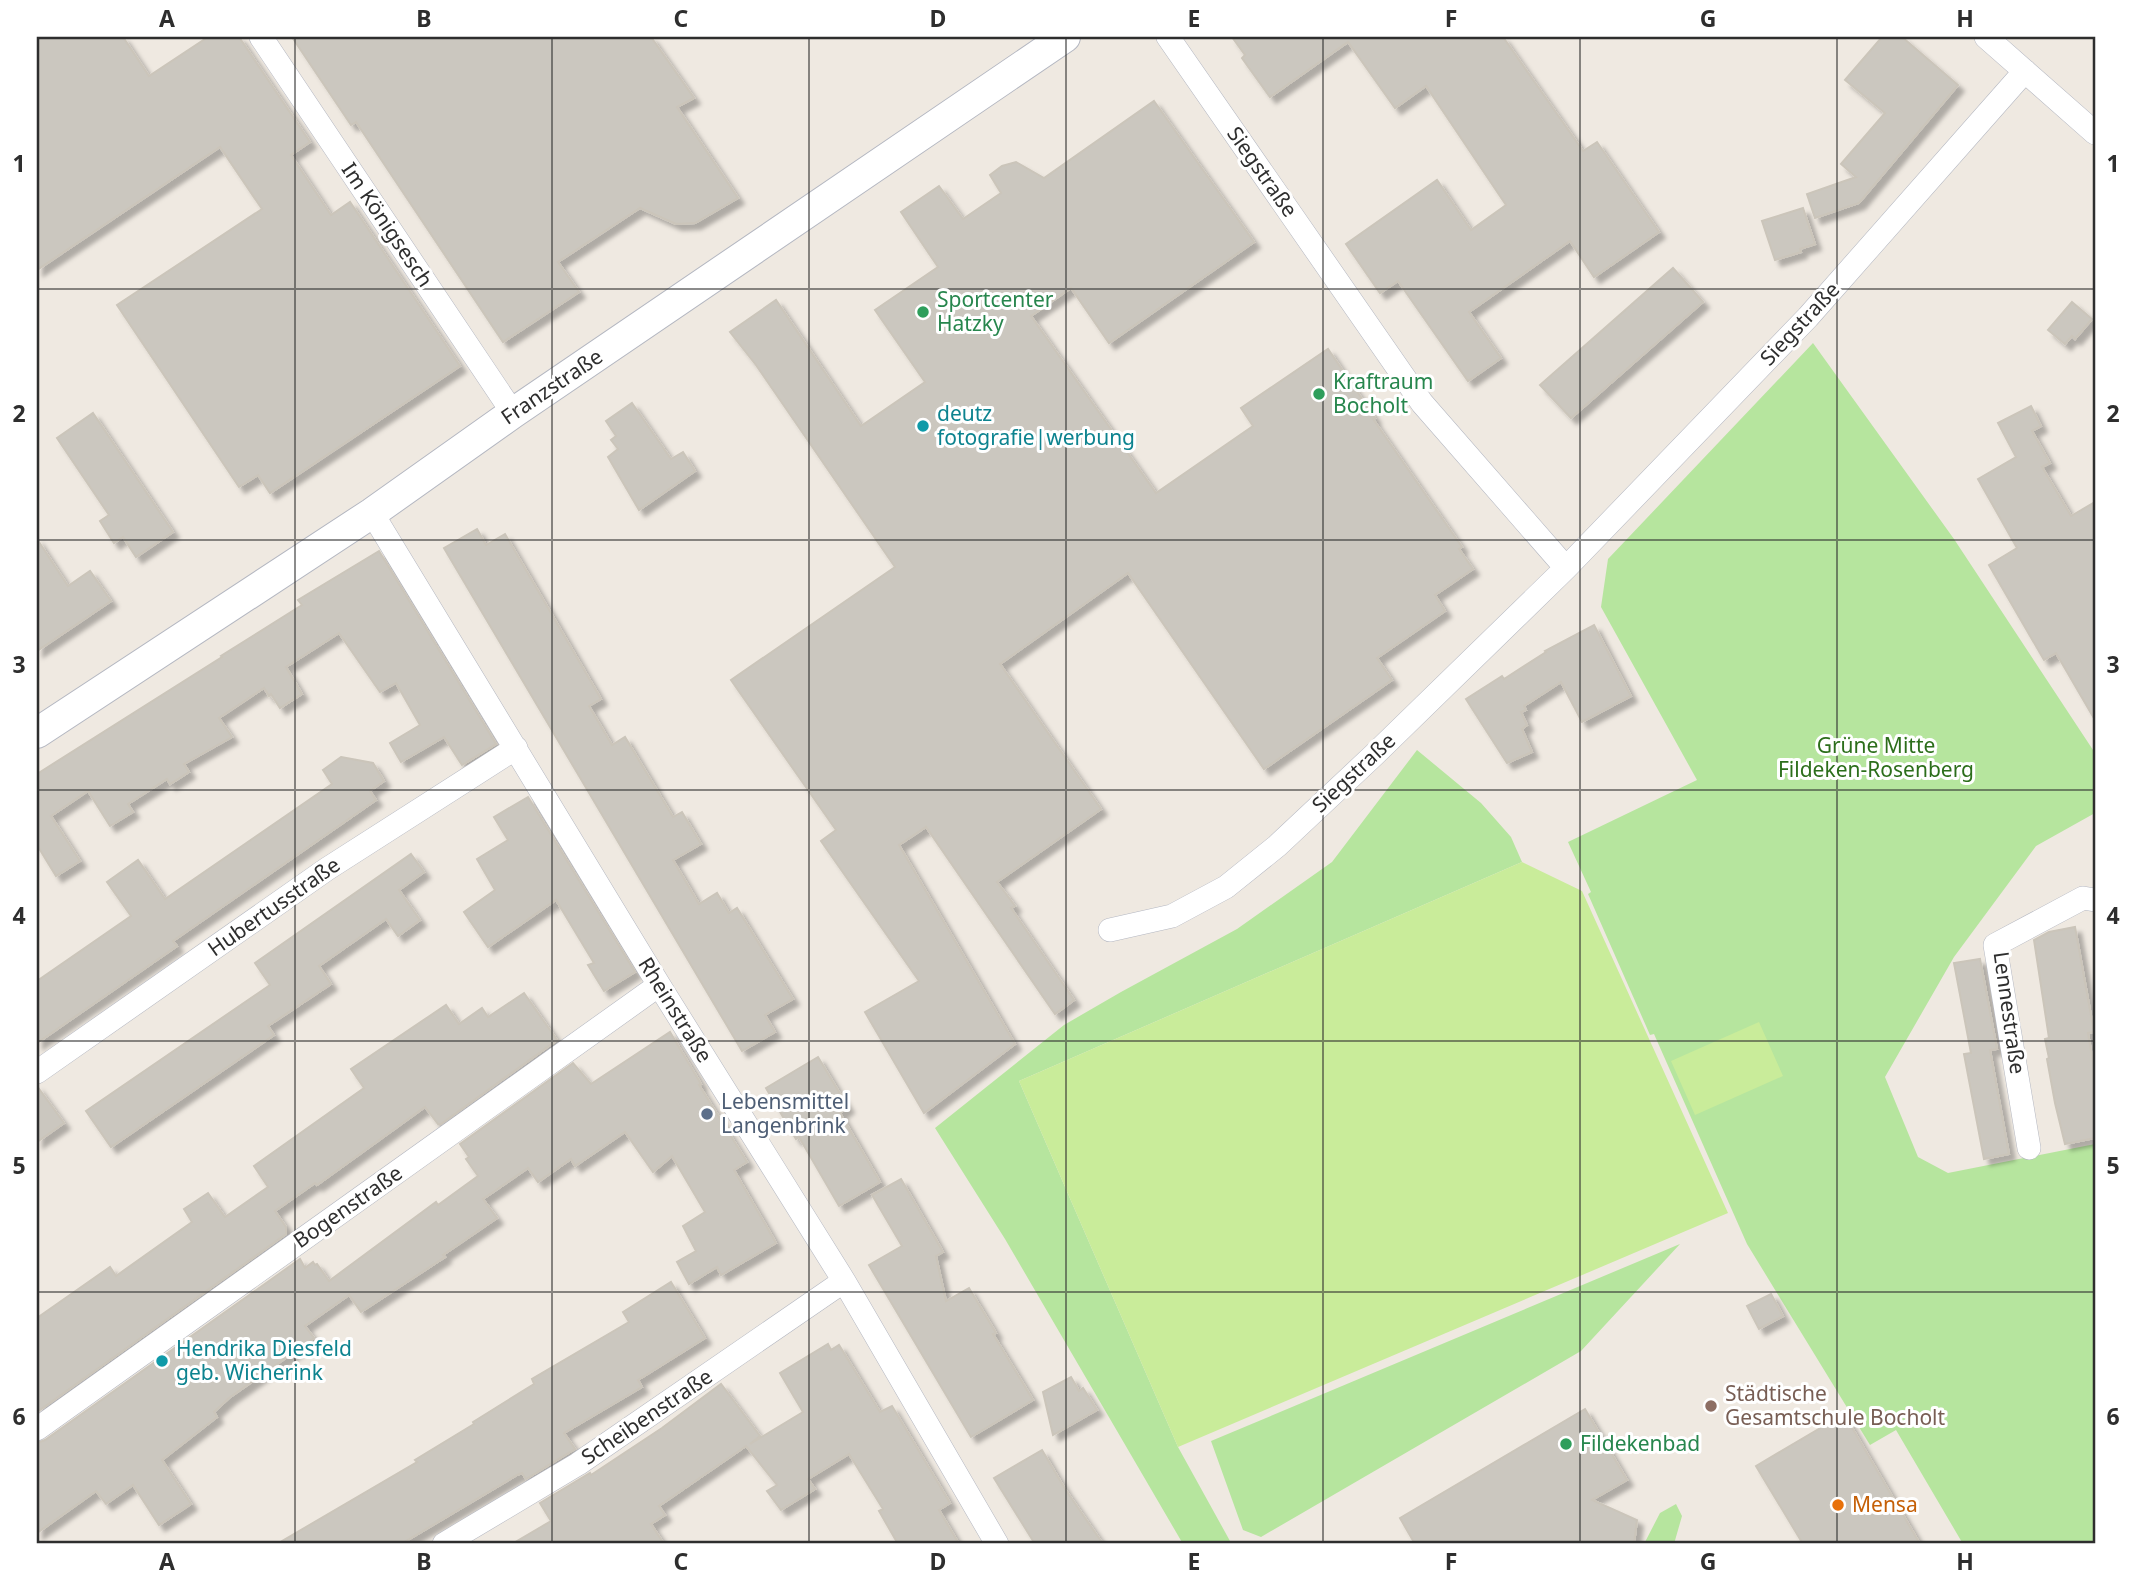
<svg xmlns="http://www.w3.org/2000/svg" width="2132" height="1581" font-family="'Noto Sans',sans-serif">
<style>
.green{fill:#b6e59e}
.pitch{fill:#c9ec9a}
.building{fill:#cbc7bf;stroke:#cbc5ba;stroke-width:2;filter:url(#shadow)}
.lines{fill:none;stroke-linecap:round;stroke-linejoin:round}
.minor-casing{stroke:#b4b7c1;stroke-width:24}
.tertiary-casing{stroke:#b4b7c1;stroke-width:32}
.minor{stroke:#fff;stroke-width:23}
.tertiary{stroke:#fff;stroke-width:30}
.grid{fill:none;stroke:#2e2e2e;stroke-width:2;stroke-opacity:0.55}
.leisure-dot{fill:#2e9e5b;stroke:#fff;stroke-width:2.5}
.culture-dot{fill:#0f9aa8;stroke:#fff;stroke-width:2.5}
.service-dot{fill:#5c6f8a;stroke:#fff;stroke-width:2.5}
.education-dot{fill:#8d6e63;stroke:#fff;stroke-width:2.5}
.food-dot{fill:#e8710a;stroke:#fff;stroke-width:2.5}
.labels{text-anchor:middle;stroke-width:6;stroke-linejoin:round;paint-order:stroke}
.street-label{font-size:21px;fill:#2e2e2e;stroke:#fff}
.leisure-label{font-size:21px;fill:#27864d;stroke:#fff;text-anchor:start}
.culture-label{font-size:21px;fill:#0d838f;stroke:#fff;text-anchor:start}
.park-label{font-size:21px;fill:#2c6e1b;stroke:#fff}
.service-label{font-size:21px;fill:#4e5e75;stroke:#fff;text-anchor:start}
.education-label{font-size:21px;fill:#785e54;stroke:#fff;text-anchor:start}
.food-label{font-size:21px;fill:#c56008;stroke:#fff;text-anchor:start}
.neatline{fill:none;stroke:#2e2e2e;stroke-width:2.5}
.grid-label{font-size:23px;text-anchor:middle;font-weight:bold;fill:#2e2e2e}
</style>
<defs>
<filter id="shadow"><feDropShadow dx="6" dy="6" stdDeviation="2" flood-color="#0004"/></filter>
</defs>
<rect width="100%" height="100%" fill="#efe9e1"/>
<path class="green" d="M1813,343L1954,539L2095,753V813L2036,846L1954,957L1885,1077L1918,1157L1948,1173L2095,1144V1544H1963L1896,1430L1870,1445L1747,1244L1654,1034L1650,1035L1588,894L1591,892L1568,842L1697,780L1601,607L1608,559Z
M1417,750L1481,803L1511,837L1522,862L1019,1081L1178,1447L1230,1541L1222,1544H1183L1005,1239L935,1128L1064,1025L1121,992L1237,929L1332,862Z
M1680,1244L1581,1351L1261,1537L1243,1530L1211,1441Z
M1676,1504L1682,1516L1674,1544H1644L1660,1513Z"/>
<path class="pitch" d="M1522,862L1582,891L1728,1213L1178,1447L1019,1081Z
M1759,1022L1783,1076L1695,1115L1671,1061Z"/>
<path class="building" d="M37,37H123L149,76L208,37H239L310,142L291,155L331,215L350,202L460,366L270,493L258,475L239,487L117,305L262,209L220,147L37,270Z
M292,37H651L694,98L677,107L738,198L695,223L676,224L640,208L558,262L579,292L503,342L356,122L351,125Z
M1232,37H1503L1583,151L1597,142L1659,232L1594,277L1570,241L1469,312L1501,358L1468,381L1398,281L1380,293L1346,244L1437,180L1471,230L1506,205L1426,86L1395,108L1348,42L1270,97L1242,58L1245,55Z
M1882,37H1902L1958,85L1859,203L1815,218L1807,194L1856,177L1841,164L1885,113L1845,80Z
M1154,101L1254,242L1109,343L1071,288L1031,316L1156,493L1253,426L1241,408L1328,349L1375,418L1373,419L1462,547L1459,549L1473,569L1435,595L1445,611L1377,658L1392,680L1264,769L1128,573L1000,664L1101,809L997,882L1015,906L1011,908L1074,1000L1055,1014L926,827L899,845L1015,1044L924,1113L865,1012L919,981L821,841L836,830L731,680L895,567L756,365L730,332L776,300L861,426L925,382L875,310L938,267L901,212L939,186L963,219L1001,193L990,175L1002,166L1016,162L1044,178Z
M1803,208L1815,244L1800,249L1801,252L1775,260L1762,221Z
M1673,268L1703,302L1571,418L1540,385Z
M2072,302L2092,319L2075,339L2072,336L2065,344L2048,330Z
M632,403L671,459L683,452L695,471L639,510L608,457L618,449L611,440L616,436L606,421Z
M2031,406L2041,426L2032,431L2050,463L2042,467L2071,516L2095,502V720L2056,653L2044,660L1989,565L2017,548L1978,479L2016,457L1998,423Z
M93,413L173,532L136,557L123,537L114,543L100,521L109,515L57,438Z
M477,529L486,545L505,534L601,699L589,706L612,745L625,737L673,817L682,812L701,844L673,860L699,904L717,893L729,913L737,908L793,999L765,1015L775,1032L742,1051L444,548Z
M37,539L68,586L90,571L111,601L37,651Z
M379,551L496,744L462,765L444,737L401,762L390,743L420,725L396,683L380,692L339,633L286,667L302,694L280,708L271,694L269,696L264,688L219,718L232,737L184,764L189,772L170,784L167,779L128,804L133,812L110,826L88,791L51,816L80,861L56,876L37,845V774L222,657L221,656L302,605L298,600Z
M1594,625L1631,696L1582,722L1561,682L1524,706L1526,710L1521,712L1527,725L1522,729L1532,752L1507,763L1466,699L1502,676L1504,679L1546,652L1545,651Z
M341,757L373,763L384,781L370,791L376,800L173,941L177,946L37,1043V981L131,916L107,882L138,860L165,899L332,784L323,770Z
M528,797L635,972L604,991L588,965L594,963L556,900L488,947L464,912L495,890L477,859L508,840L494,817Z
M411,854L424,872L399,890L420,920L398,936L386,919L319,966L331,984L268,1026L274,1035L111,1147L86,1111L270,985L255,963Z
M2075,927L2094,1032L2088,1033L2095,1074V1138L2065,1144L2055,1103L2047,1059L2049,1058L2045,1039L2049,1038L2034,940L2049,932Z
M1980,959L1997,1049L1990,1050L2009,1154L1984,1159L1964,1054L1971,1053L1954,963Z
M524,993L557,1040L441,1124H438L425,1107L317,1185L315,1183L275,1211L286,1227V1234L37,1412V1318L110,1267L116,1276L192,1222L184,1209L208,1193L225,1217L268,1187L254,1166L364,1088L351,1069L446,1005L459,1024L482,1008L488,1017Z
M670,1032L701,1084L699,1085L747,1162L734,1170L776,1243L721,1275L717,1267L689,1284L677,1262L696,1251L683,1226L705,1212L672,1156L653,1172L625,1132L575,1166L571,1159L538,1182L528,1168L483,1199L497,1218L443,1255L445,1257L361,1312L349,1295L305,1326L314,1338L229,1398L214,1412L217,1417L162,1460L191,1504L159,1525L133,1485L106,1504L96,1491L37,1533V1443L45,1440L300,1259L305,1268L313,1262L315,1265L317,1264L329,1281L436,1202L438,1205L478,1176L466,1159L469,1157L460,1144L573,1063L591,1084Z
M818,1057L848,1107L840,1113L880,1182L839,1206L799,1137L796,1139L766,1088Z
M37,1086L64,1123L37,1142Z
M901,1179L943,1252L936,1256L946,1301L969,1288L996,1333L993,1334L1033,1400L971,1437L869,1265L902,1246L872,1195Z
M671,1282L705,1338L638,1380L642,1387L564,1433L575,1449L570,1452L526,1479L522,1473L517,1475L401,1544H277L417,1462L415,1460L474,1424L473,1422L534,1384L532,1379L629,1322L623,1312Z
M1771,1294L1783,1316L1759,1329L1747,1306Z
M828,1344L831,1350L839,1345L880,1412L892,1406L950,1503L939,1510L959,1544H898L879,1511L883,1509L849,1454L808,1479L815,1489L781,1510L767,1491L777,1485L746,1446L659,1506L665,1515L651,1524L664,1544H512L551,1521L540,1503L590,1473L591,1475L662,1428L721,1384L760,1436L750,1444L803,1412L780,1373Z
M1071,1377L1079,1391L1083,1388L1097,1410L1053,1435L1043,1392Z
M1585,1409L1627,1480L1592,1500L1637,1520L1634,1544H1415L1400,1518Z
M1844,1414L1920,1544H1803L1756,1466Z
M1042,1450L1065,1489L1103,1544H1035L994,1478Z"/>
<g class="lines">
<g class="minor-casing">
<path id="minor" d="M261,37L513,413
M1986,37L2095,133
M372,513L659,985L844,1281L997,1544
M1566,568L1808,317L2025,71
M1110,930L1172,916L1226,887L1277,846L1375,754L1566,568L1422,403L1168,37
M37,1072L327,869L516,748
M2029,1148L1995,945L2083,898L2095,900
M37,1429L659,985
M444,1544L578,1464L844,1281"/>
</g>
<g class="tertiary-casing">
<path id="tertiary" d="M37,733L372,513L513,413L1065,37"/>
</g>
<use href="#minor" class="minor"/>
<use href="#tertiary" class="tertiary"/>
</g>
<path class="grid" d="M295,37V1544M552,37V1544M809,37V1544M1066,37V1544M1323,37V1544M1580,37V1544M1837,37V1544M37,289H2095M37,540H2095M37,790H2095M37,1041H2095M37,1292H2095"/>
<g class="leisure-dot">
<circle cx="923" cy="312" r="7"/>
<circle cx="1319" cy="394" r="7"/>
<circle cx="1566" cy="1444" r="7"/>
</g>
<g class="culture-dot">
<circle cx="923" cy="426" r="7"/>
<circle cx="162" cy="1361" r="7"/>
</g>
<circle class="service-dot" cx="707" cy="1114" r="7"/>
<circle class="education-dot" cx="1711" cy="1406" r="7"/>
<circle class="food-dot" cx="1838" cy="1505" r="7"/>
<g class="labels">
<g class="street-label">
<text transform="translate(1262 172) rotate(55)" y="7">Siegstraße</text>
<text transform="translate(387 225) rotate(56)" y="7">Im Königsesch</text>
<text transform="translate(1800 324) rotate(-47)" y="7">Siegstraße</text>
<text transform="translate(552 387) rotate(-34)" y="7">Franzstraße</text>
<text transform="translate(1354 773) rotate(-43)" y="7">Siegstraße</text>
<text transform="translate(274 907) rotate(-35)" y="7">Hubertusstraße</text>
<text transform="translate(675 1010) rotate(58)" y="7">Rheinstraße</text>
<text transform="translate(2009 1013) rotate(82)" y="7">Lennestraße</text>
<text transform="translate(348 1207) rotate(-35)" y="7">Bogenstraße</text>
<text transform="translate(647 1417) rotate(-34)" y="7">Scheibenstraße</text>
</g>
<g class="leisure-label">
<text x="937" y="307">Sportcenter<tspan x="937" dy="24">Hatzky</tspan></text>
<text x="1333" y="389">Kraftraum<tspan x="1333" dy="24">Bocholt</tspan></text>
<text x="1580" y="1451">Fildekenbad</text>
</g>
<g class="culture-label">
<text x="937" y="421">deutz<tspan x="937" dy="24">fotografie|werbung</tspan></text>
<text x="176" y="1356">Hendrika Diesfeld<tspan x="176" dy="24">geb. Wicherink</tspan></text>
</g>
<g class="park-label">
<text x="1876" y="753">Grüne Mitte<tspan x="1876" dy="24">Fildeken-Rosenberg</tspan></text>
</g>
<g class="service-label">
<text x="721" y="1109">Lebensmittel<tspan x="721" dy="24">Langenbrink</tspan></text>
</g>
<g class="education-label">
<text x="1725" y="1401">Städtische<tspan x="1725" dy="24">Gesamtschule Bocholt</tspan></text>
</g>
<g class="food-label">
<text x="1852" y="1512">Mensa</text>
</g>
</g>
<rect width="2132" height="1581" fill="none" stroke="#ffffff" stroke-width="77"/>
<rect x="38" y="38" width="2056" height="1504" class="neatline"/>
<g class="grid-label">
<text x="167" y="27">A</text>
<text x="424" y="27">B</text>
<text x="681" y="27">C</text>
<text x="938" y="27">D</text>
<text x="1194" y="27">E</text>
<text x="1451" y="27">F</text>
<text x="1708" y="27">G</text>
<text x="1965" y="27">H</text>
<text x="19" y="172">1</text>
<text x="2113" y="172">1</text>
<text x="19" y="422">2</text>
<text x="2113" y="422">2</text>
<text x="19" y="673">3</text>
<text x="2113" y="673">3</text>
<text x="19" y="924">4</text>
<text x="2113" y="924">4</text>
<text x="19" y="1174">5</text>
<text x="2113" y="1174">5</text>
<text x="19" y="1425">6</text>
<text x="2113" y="1425">6</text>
<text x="167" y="1570">A</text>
<text x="424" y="1570">B</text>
<text x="681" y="1570">C</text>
<text x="938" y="1570">D</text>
<text x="1194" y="1570">E</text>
<text x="1451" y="1570">F</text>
<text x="1708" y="1570">G</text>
<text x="1965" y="1570">H</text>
</g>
</svg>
